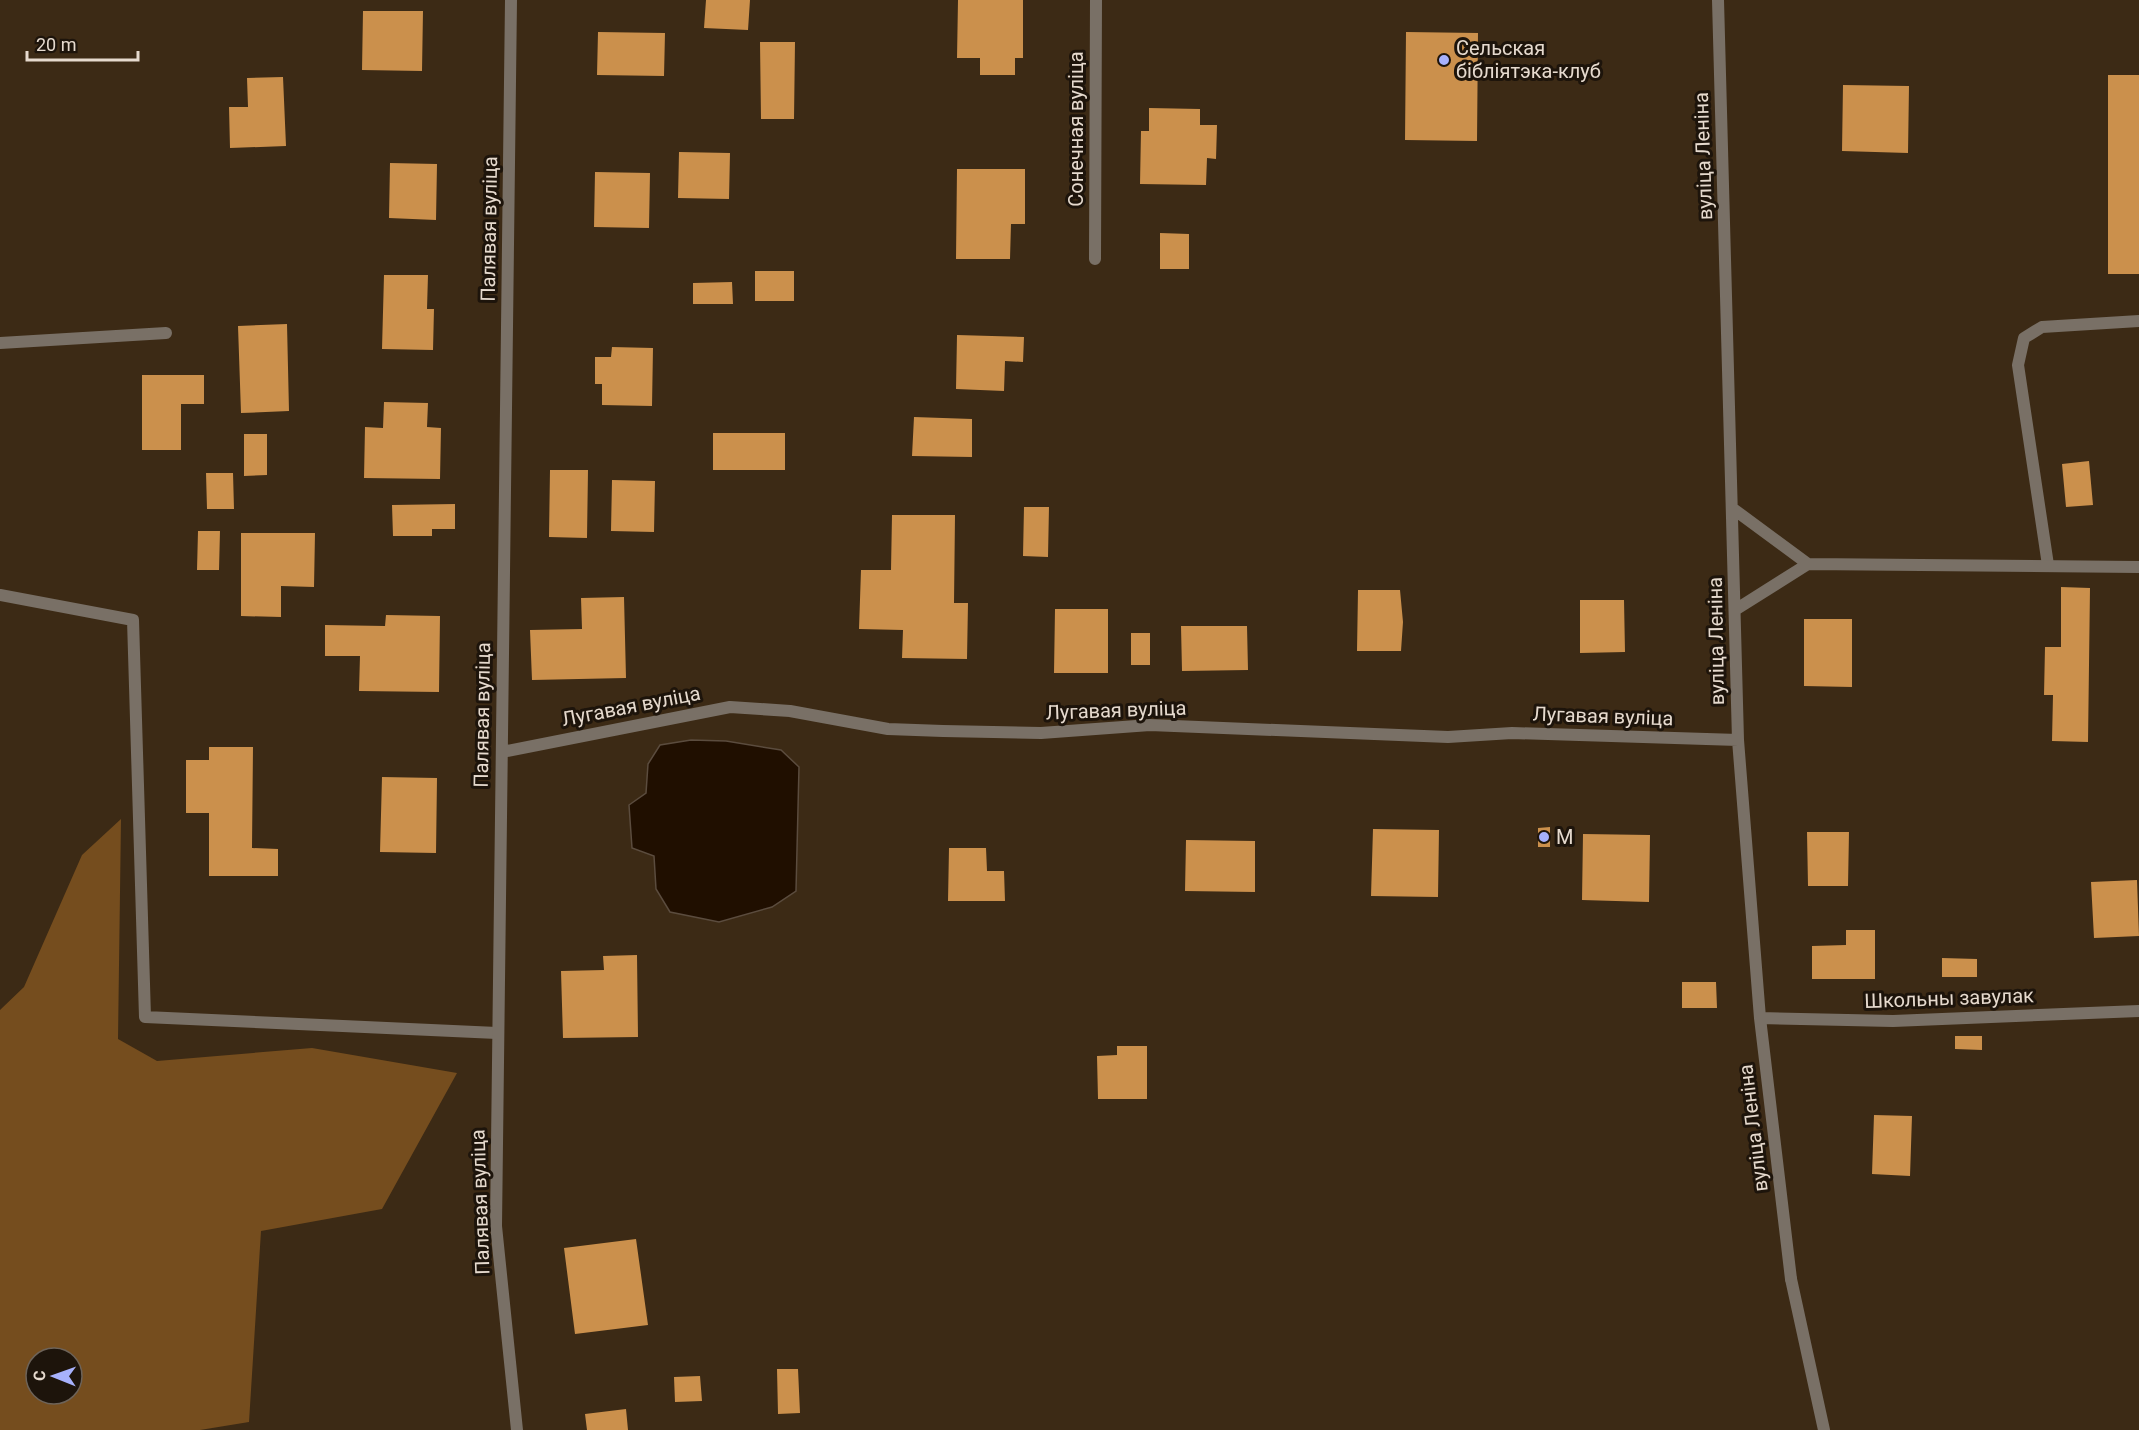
<svg xmlns="http://www.w3.org/2000/svg" width="2139" height="1430" font-family="Roboto,sans-serif">
<style>
.green{fill:#754d1e;fill-rule:evenodd}
.water{fill:#200f00;stroke:#5b4c3e;stroke-width:1.5}
.building{fill:#cb904c}
.lines{fill:none;stroke-linecap:round;stroke-linejoin:round}
.lane{stroke:#797066;stroke-width:12}
.street{stroke:#797066;stroke-width:12}
.poi-dot{fill:#a7b1fc;stroke:#1d140b;stroke-width:2}
.labels{text-anchor:middle;stroke-width:6;stroke-linejoin:round;paint-order:stroke}
.poi-label{font-size:20px;fill:#e6dace;stroke:#1d140b;text-anchor:start}
.street-label{font-size:20px;fill:#e6dace;stroke:#1d140b}
</style>
<rect width="100%" height="100%" fill="#3c2a15"/>
<path class="green" d="M121,819L118,1039L157,1061L312,1048L457,1073L382,1209L261,1231L249,1422L200,1430H0V1010L24,987L82,855ZM36,1358H72V1394H36Z"/>
<path class="water" d="M691,740L726,741L781,750L799,767L796,891L772,907L719,922L670,912L656,889L654,856L632,848L629,805L646,793L648,764L660,745Z"/>
<path class="building" d="M706,0H750L748,30L704,28Z
M958,0H1023V58H1015V75H980V58H957Z
M363,11H423L422,71L362,70Z
M598,32L665,33L664,76L597,75Z
M1406,32L1478,33L1477,141L1405,140Z
M760,42H795L794,119H761Z
M2108,75H2139V274H2108Z
M283,77L286,146L230,148L229,107H248L247,78Z
M1843,85L1909,86L1908,153L1842,151Z
M1149,108L1200,109V125H1217L1216,159L1207,158L1206,185L1140,184L1141,131H1149Z
M679,152L730,153L729,199L678,198Z
M390,163L437,164L436,220L389,218Z
M957,169H1025V224H1011L1010,259H956Z
M595,172L650,173L649,228L594,227Z
M1160,233L1189,234V269H1160Z
M755,271H794V301H755Z
M384,275H428L427,309H434L433,350L382,349Z
M732,282L733,304H693V283Z
M287,324L289,411L241,413L238,326Z
M957,335L1024,337L1023,362L1005,361L1004,391L956,389Z
M612,347L653,348L652,406L602,405V384H595V357H611Z
M142,375H204V404H181V450H142Z
M384,402L428,403L427,427L441,428L440,479L364,478L365,427L383,428Z
M914,417L972,419V457L912,456Z
M713,433H785V470H713Z
M244,434H267V475L244,476Z
M2089,461L2093,505L2066,507L2062,464Z
M550,470H588L587,538L549,537Z
M206,473H233L234,509H207Z
M612,480L655,481L654,532L611,531Z
M455,504V529H432V536H393L392,505Z
M1024,507H1049L1048,557L1023,556Z
M892,515H955L954,603H968L967,659L902,658L903,630L859,629L861,570H891Z
M198,531H220L219,570H197Z
M241,533H315L314,587L281,586V617L241,616Z
M2061,587L2090,588L2088,742L2052,741L2053,695H2044L2045,647H2061Z
M1358,590H1400L1403,622L1401,651H1357Z
M624,597L626,678L532,680L530,630L582,629L581,598Z
M1580,600H1624L1625,652L1580,653Z
M1055,609H1108V673H1054Z
M386,615L440,616L439,692L359,691L360,656H325V625L385,626Z
M1804,619H1852V687L1804,686Z
M1181,626H1247L1248,670L1182,671Z
M1131,633H1150V665H1131Z
M209,747H253L252,848L278,849V876H209V813H186V760H209Z
M382,777L437,778L436,853L380,852Z
M1550,827V847H1538V828Z
M1373,829L1439,830L1438,897L1371,896Z
M1807,832H1849L1848,886H1808Z
M1583,834L1650,835L1649,902L1582,900Z
M1186,840L1255,841V892L1185,891Z
M949,848H986L987,871H1004L1005,901H948Z
M2137,880L2139,936L2094,938L2091,882Z
M1846,930H1875V979H1812V946L1846,945Z
M637,955L638,1037L563,1038L561,971L604,970L603,956Z
M1942,958L1977,959V977H1942Z
M1682,982H1716L1717,1008H1682Z
M1955,1036H1982V1050L1955,1049Z
M1117,1046H1147V1099H1098L1097,1056L1117,1055Z
M1874,1115L1912,1116L1910,1176L1872,1174Z
M636,1239L648,1325L575,1334L564,1248Z
M777,1369H798L800,1413L778,1414Z
M700,1376L702,1401L675,1402L674,1377Z
M626,1409L628,1430H587L585,1414Z"/>
<g class="lines">
<path class="lane" d="M0,343L166,333
M2048,565L2018,365L2024,338L2042,327L2139,321
M0,595L133,620L145,1017L497,1033
M1791,1279L1824,1430"/>
<path class="street" d="M511,0L496,1226L517,1430
M1718,0L1738,740L1760,1018L1791,1279
M1095,259L1096,0
M1732,508L1808,564L2139,567
M1735,610L1808,564
M502,752L730,707L790,711L888,729L943,731L1041,733L1150,725L1448,737L1512,733L1738,740
M1760,1018L1893,1021L2139,1011"/>
</g>
<g class="poi-dot">
<circle cx="1444" cy="60" r="6"/>
<circle cx="1544" cy="837" r="6"/>
</g>
<g class="labels">
<g class="poi-label">
<text x="1456" y="55">Сельская<tspan x="1456" dy="23">бібліятэка-клуб</tspan></text>
<text x="1556" y="844">M</text>
</g>
<g class="street-label">
<text transform="translate(1076 129) rotate(-90)" y="7">Сонечная вуліца</text>
<text transform="translate(1703 156) rotate(-92)" y="7">вуліца Леніна</text>
<text transform="translate(489 229) rotate(-89)" y="7">Палявая вуліца</text>
<text transform="translate(1716 641) rotate(-91)" y="7">вуліца Леніна</text>
<text transform="translate(631 706) rotate(-11)" y="7">Лугавая вуліца</text>
<text transform="translate(1116 710) rotate(-2)" y="7">Лугавая вуліца</text>
<text transform="translate(482 715) rotate(-89)" y="7">Палявая вуліца</text>
<text transform="translate(1603 716) rotate(2)" y="7">Лугавая вуліца</text>
<text transform="translate(1949 998) rotate(-2)" y="7">Школьны завулак</text>
<text transform="translate(1753 1128) rotate(-97)" y="7">вуліца Леніна</text>
<text transform="translate(480 1202) rotate(-92)" y="7">Палявая вуліца</text>
</g>
</g>
<g transform="translate(54 1376) rotate(271)"><circle r="28" fill="#1d140b" stroke="#6d6359" stroke-width="1.5"/>
<path d="M0-4.5L10 22L0 15L-10 22Z" fill="#a7b1fc"/>
<text y="-9" font-size="16" font-weight="bold" text-anchor="middle" fill="#e6dace">С</text>
</g>
<path d="M27 51v9h111v-9" fill="none" stroke="#e6dace" stroke-width="3"/>
<text x="36" y="51" font-size="18" fill="#e6dace" stroke="#1d140b" stroke-width="4.5" paint-order="stroke">20 m</text>
</svg>
